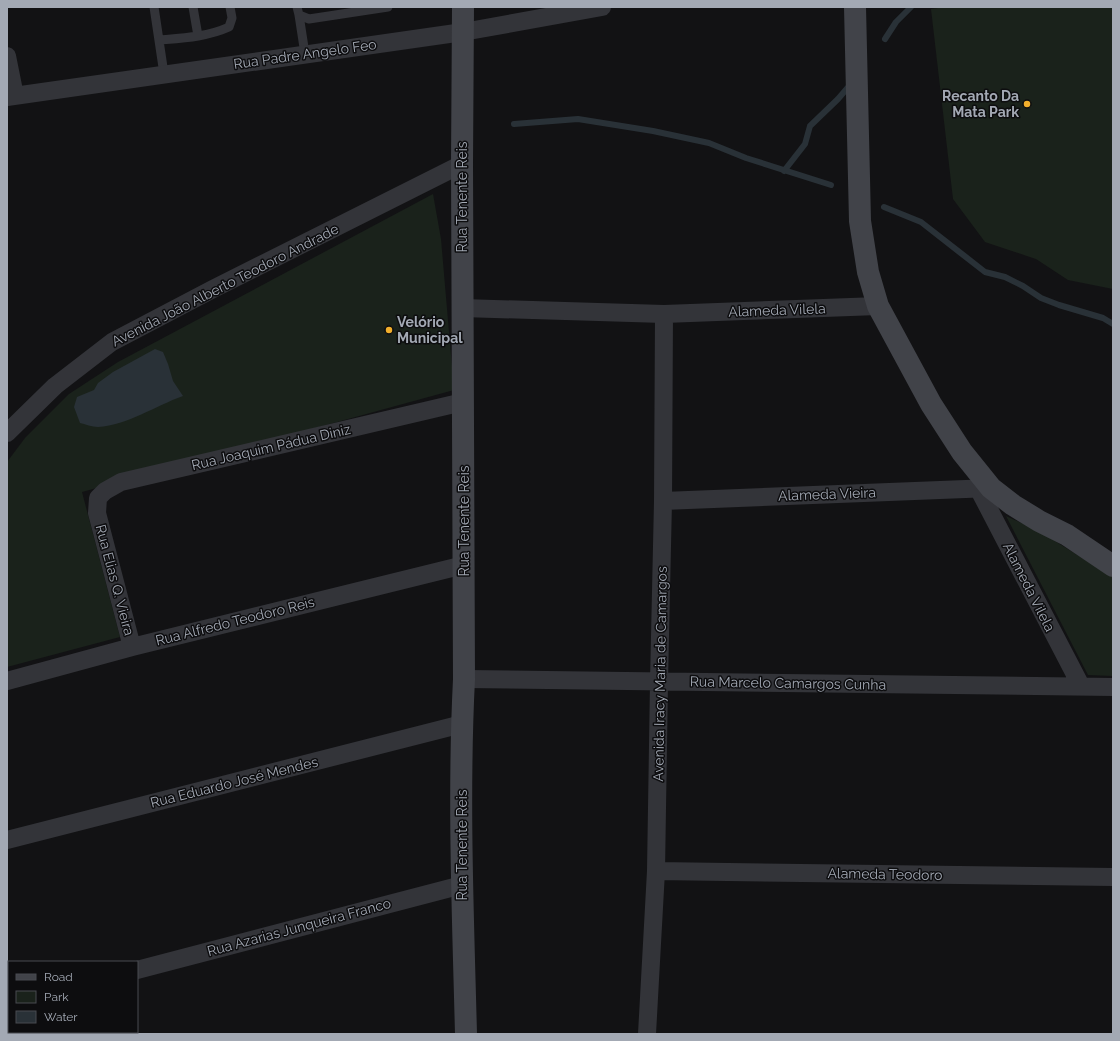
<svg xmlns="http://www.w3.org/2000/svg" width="1120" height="1041" font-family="Raleway,sans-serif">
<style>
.green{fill:#1a221b}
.water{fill:#293137}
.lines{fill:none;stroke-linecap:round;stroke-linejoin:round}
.stream{stroke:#293137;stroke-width:6}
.lane{stroke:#333439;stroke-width:9}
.street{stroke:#333439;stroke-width:18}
.secondary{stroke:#414349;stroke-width:22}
.poi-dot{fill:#f2af2c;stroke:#0d0d0f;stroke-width:1.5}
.labels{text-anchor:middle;stroke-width:3;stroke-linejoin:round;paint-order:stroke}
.street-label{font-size:14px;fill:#a3a9b4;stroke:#0d0d0f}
.poi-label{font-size:14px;font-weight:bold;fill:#a3a9b4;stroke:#0d0d0f;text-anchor:end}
</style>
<rect width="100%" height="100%" fill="#121214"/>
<path class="green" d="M945,7H1113V289L1068,280L1036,259L985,242L953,199L931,9Z
M433,194L441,239L454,390L82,492L120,637L7,667V462L25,438L69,394L118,362Z
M1006,516L1037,530L1113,577V676L1088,675Z"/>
<path class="water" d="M155,349L163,352L168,364L173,381L183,396C155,406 128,425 98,427C92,427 85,424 80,423L74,407L77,397L94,390L98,383L113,372Z"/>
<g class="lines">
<path class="stream" d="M885,39L896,22L911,7
M514,124L578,119L653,131L709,143L746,158L831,185
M784,171L805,144L810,126L838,99L850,85
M884,207L921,222L985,272L1005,277L1023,286L1041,298L1059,305L1103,318L1113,324"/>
<path class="lane" d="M154,7L164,74
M193,7L198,36
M297,7L299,15L309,19L388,7
M299,15L305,54
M159,40C183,38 207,37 229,27L232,18L230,7"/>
<path class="street" d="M7,56L15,96
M7,97L463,32L602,7
M462,308L664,314L878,306
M7,433L55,386L112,342L213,289L462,164
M978,488L1081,686
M663,501L991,488
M132,647L97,513L98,498L105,491L121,482L463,402
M464,679L1113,687
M7,681L132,647L464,565
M7,840L462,724
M656,871L1113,877
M137,970L462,885
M7,1004H9
M647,1034L656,871L659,682L663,501L664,314"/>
<path class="secondary" d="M463,7L462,164L464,679C458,797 463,916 466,1034
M855,7L860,221L868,272L878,306L931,404L962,452L991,488L1013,505L1039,521L1067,535L1113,566"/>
</g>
<g class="poi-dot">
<circle cx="1027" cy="104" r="4"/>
<circle cx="389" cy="330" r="4"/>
</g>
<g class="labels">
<g class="street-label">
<text transform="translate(305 54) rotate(-8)" y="5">Rua Padre Angelo Feo</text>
<text transform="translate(462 197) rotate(-90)" y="5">Rua Tenente Reis</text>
<text transform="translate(225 285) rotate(-27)" y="5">Avenida João Alberto Teodoro Andrade</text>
<text transform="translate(777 310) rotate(-2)" y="5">Alameda Vilela</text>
<text transform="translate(271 447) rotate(-13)" y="5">Rua Joaquim Pádua Diniz</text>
<text transform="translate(827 494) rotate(-2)" y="5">Alameda Vieira</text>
<text transform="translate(464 521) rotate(-90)" y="5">Rua Tenente Reis</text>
<text transform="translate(115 580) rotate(75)" y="5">Rua Elias Q. Vieira</text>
<text transform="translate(1029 587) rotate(63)" y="5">Alameda Vilela</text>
<text transform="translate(235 621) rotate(-14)" y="5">Rua Alfredo Teodoro Reis</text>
<text transform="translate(660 674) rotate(-89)" y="5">Avenida Iracy Maria de Camargos</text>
<text transform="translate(788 683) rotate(1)" y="5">Rua Marcelo Camargos Cunha</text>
<text transform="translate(234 782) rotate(-14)" y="5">Rua Eduardo José Mendes</text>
<text transform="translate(462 845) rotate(-90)" y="5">Rua Tenente Reis</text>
<text transform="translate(885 874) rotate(1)" y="5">Alameda Teodoro</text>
<text transform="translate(299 927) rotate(-15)" y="5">Rua Azarias Junqueira Franco</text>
</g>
<g class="poi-label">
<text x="1019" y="101">Recanto Da<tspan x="1019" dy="16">Mata Park</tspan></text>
<text x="397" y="327" text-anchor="start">Velório<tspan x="397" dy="16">Municipal</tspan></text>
</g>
</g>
<rect width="1120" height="1041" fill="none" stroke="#a3a9b4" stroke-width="16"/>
<rect x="8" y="961" width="130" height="72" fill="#0d0d0f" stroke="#494b51"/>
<rect x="16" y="974" width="20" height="6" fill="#414349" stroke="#494b51"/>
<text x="44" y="981" font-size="12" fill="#a3a9b4">Road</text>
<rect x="16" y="991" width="20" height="12" fill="#1a221b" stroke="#494b51"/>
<text x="44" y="1001" font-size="12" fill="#a3a9b4">Park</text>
<rect x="16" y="1011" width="20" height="12" fill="#293137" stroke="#494b51"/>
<text x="44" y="1021" font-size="12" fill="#a3a9b4">Water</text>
</svg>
